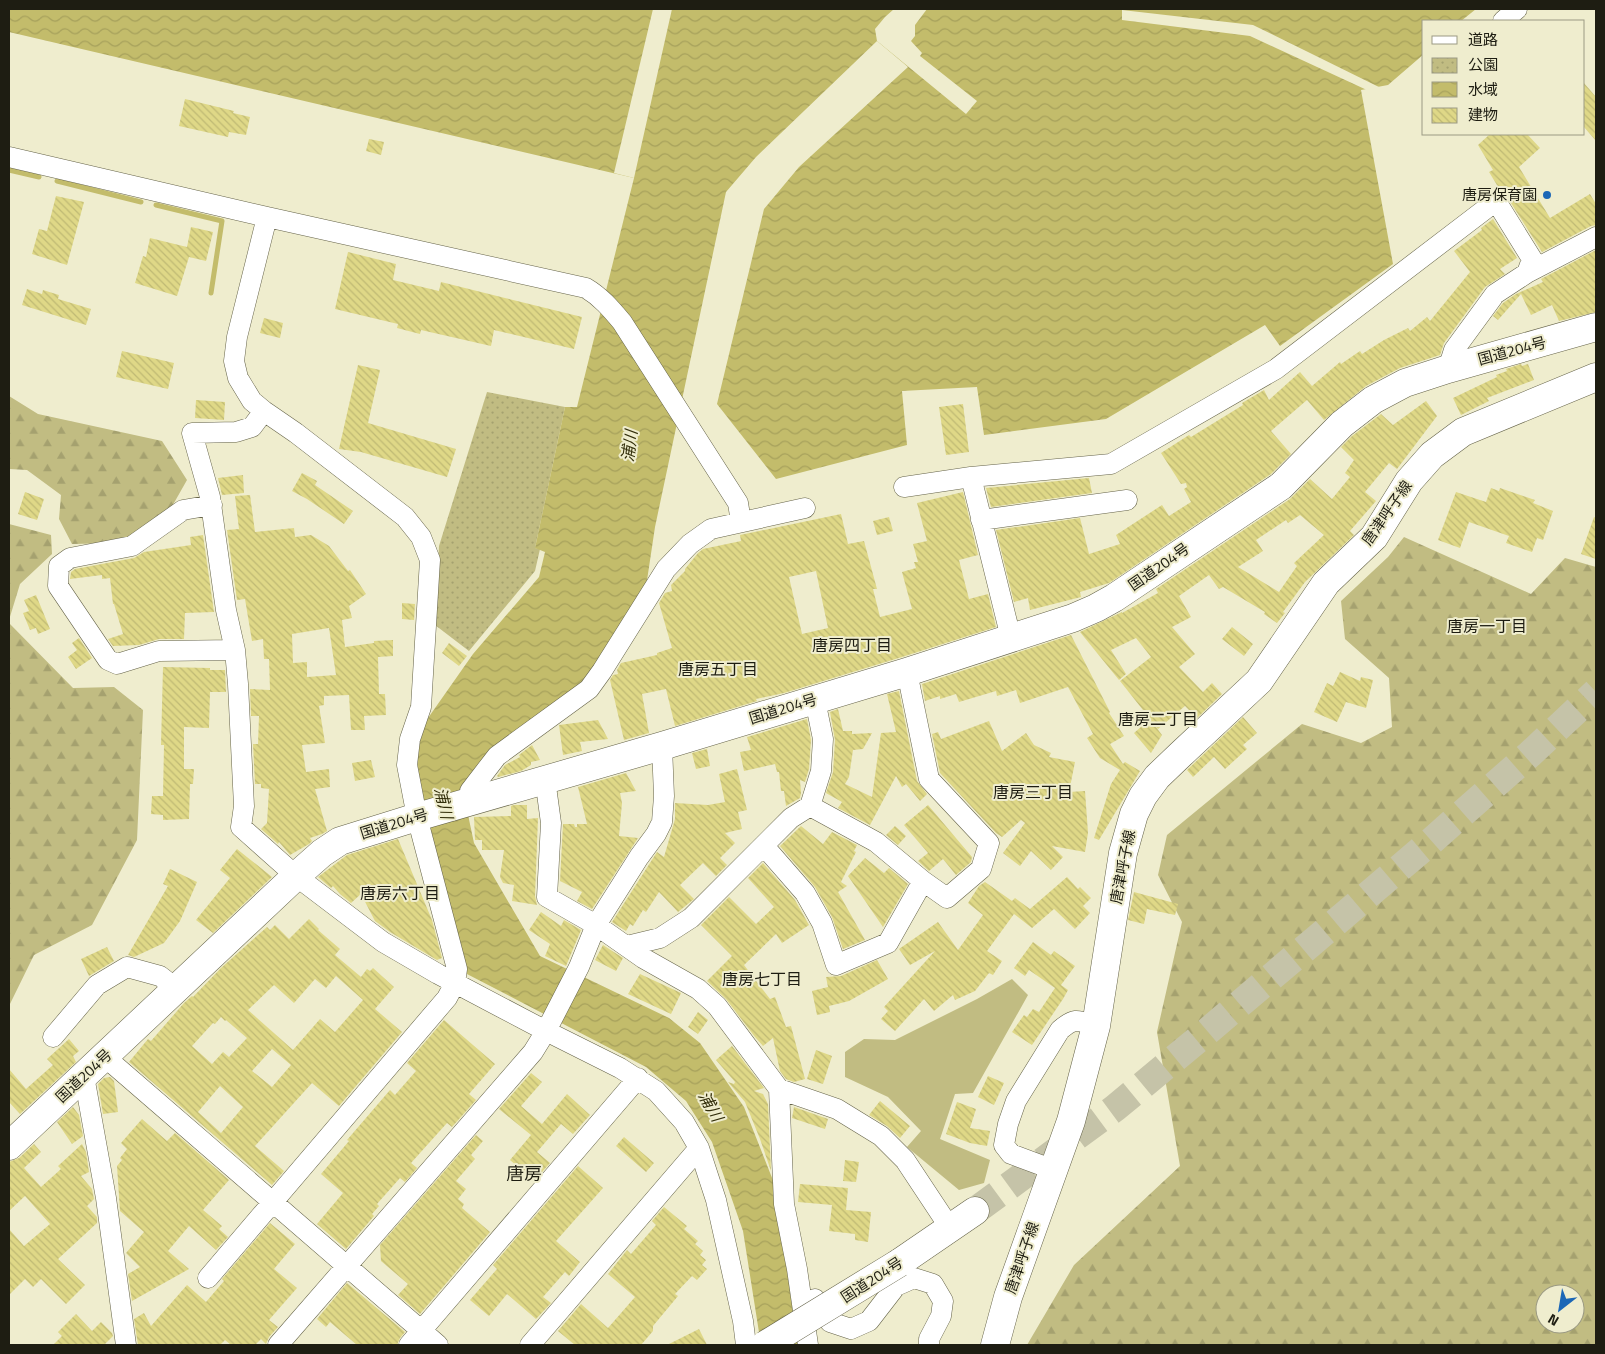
<svg xmlns="http://www.w3.org/2000/svg" width="1605" height="1354" font-family="'Titillium Web','Noto Sans JP',sans-serif">
<style>
.grass{fill:#c1bc82}
.forest{fill:url(#forest-firs);fill-rule:evenodd}
.park{fill:url(#park-dots)}
.water{fill:url(#water-waves)}
.pier{fill:#efedce}
.lines{fill:none;stroke-linecap:round;stroke-linejoin:round}
.stream{stroke:#c3bc6b;stroke-width:5}
.building{fill:url(#building-back-hatch);fill-rule:evenodd}
.highway-tunnel{stroke:#c5c3a8;stroke-width:28;stroke-dasharray:28 14;stroke-linecap:butt}
.street-casing{stroke:#656349;stroke-width:21}
.primary-casing{stroke:#656349;stroke-width:29}
.highway-casing{stroke:#656349;stroke-width:29}
.street{stroke:#fff;stroke-width:20}
.primary{stroke:#fff;stroke-width:28}
.highway{stroke:#fff;stroke-width:28}
.highway-bridge-casing{stroke:#656349;stroke-width:29;stroke-linecap:butt}
.highway-bridge{stroke:#fff;stroke-width:28}
.poi-dot{fill:#1c67b6;stroke:#efedce;stroke-width:2}
.labels{text-anchor:middle;stroke-width:4;stroke-linejoin:round;paint-order:stroke}
.poi-label{font-size:15px;fill:#1e1d12;stroke:#efedce;text-anchor:end}
.street-label{font-size:15px;fill:#1e1d12;stroke:#efedce}
.water-label{font-size:16px;font-style:italic;fill:#322e0a;stroke:#efedce}
.neighbourhood-label{font-size:16px;fill:#1e1d12;stroke:#efedce}
.quarter-label{font-size:18px;fill:#1e1d12;stroke:#efedce}
</style>
<defs>
<pattern id="forest-firs" width="22" height="20" patternUnits="userSpaceOnUse" patternTransform="scale(1.25)"><rect width="22" height="20" fill="#c1bc82"/><path d="M5 1l3.5 6h-7zM16 11l3.5 6h-7z" fill="#a5a16f"/></pattern>
<pattern id="park-dots" width="8" height="8" patternUnits="userSpaceOnUse" patternTransform="scale(1.25)"><rect width="8" height="8" fill="#c1bc82"/><path d="M2 2h.1M6 6h.1" fill="none" stroke="#a5a16f" stroke-width="1.8" stroke-linecap="round"/></pattern>
<pattern id="water-waves" width="16" height="10" patternUnits="userSpaceOnUse" patternTransform="scale(1.25)"><rect width="16" height="10" fill="#c3bc6b"/><path d="M0 5q4-4 8 0t8 0" fill="none" stroke="#a7a15c"/></pattern>
<pattern id="building-back-hatch" width="6" height="6" patternUnits="userSpaceOnUse" patternTransform="scale(1.25)"><rect width="6" height="6" fill="#dfd887"/><path d="M-1 5l2 2M0 0l6 6M5-1l2 2" fill="none" stroke="#bfb974"/></pattern>
</defs>
<rect width="100%" height="100%" fill="#efedce"/>
<path class="grass" d="M1012,979L1028,995L973,1093L955,1094L940,1139L990,1160L984,1183L959,1190L907,1147L921,1131L888,1097L845,1077V1052L864,1039L895,1040L977,999Z"/>
<path class="forest" d="M9,396L38,414L162,441L187,480L170,510L120,543L72,544L59,519L61,495L27,470L9,469Z
M9,524L51,535L52,554L20,584L9,620Z
M1404,537L1531,594L1565,558L1596,567V1345H1027L1074,1265L1180,1166L1157,1032L1182,922L1158,875L1167,835L1302,724L1361,743L1392,727L1389,678L1345,639L1341,601L1388,557ZM1545,1294H1575V1324H1545Z
M9,623L73,688L114,687L143,710L137,840L92,925L34,955L9,1006Z"/>
<path class="park" d="M487,392L565,407L535,548L540,549L535,571L469,651L435,625L439,546Z"/>
<path class="water" d="M9,9H1476L1461,21H1424V54L1388,85L1361,90L1393,264L1280,346L1265,325L1106,419L984,435L977,387L902,391L907,445L776,479L717,404L764,209L799,167L908,67L877,41L756,157L726,192L655,527L646,587L588,686L497,752L467,810L474,843L540,956L669,1018L700,1043L744,1107L778,1193L802,1345H761L743,1231L712,1142L686,1101L646,1067L465,973L427,834L414,738L473,654L539,577L545,552L535,548L565,407H577L634,178L9,32Z"/>
<path class="pier" d="M653,9H672L634,178L614,173Z
M894,9H927L915,25V36L911,41L922,53L920,56L977,101L966,114L877,41L875,29L885,17Z
M1122,10L1253,25L1383,89L1369,91L1250,36L1122,20Z"/>
<g class="lines">
<path class="stream" d="M9,170L39,177
M57,181L141,202
M156,205L222,221L211,293"/>
</g>
<path class="building" d="M1584,83L1596,97V141L1584,127Z
M185,99L234,111L233,113L250,117L246,135L229,132L228,137L179,126Z
M1490,134H1527L1540,148L1519,167L1550,218L1590,194L1596,204V225L1591,226L1542,252L1506,195L1500,190L1489,172L1493,170L1478,145Z
M369,139L384,142L381,155L366,151Z
M56,196L84,202L67,265L32,254L39,229L47,231Z
M1493,219L1517,258L1500,269L1505,274L1485,287L1444,343L1440,355L1400,368L1366,386L1324,420L1307,400L1271,431L1291,454L1271,474L1109,583L1080,592L1081,597L1030,610L1028,598L1014,602L996,530L1080,518L1089,554L1120,544L1116,535L1162,505L1169,516L1191,502L1184,489L1187,487L1186,483L1181,484L1161,453L1189,435L1191,437L1243,405L1242,403L1264,390L1269,400L1300,372L1312,386L1340,362L1341,364L1360,351L1362,354L1384,340L1408,328L1410,331L1427,317L1430,321L1470,272L1454,251L1482,230L1481,228Z
M191,227L213,232L206,261L189,257L177,296L135,283L143,256L146,257L150,238L187,247Z
M1596,250V312L1559,321L1552,305L1531,315L1521,294L1498,320L1493,316L1503,303L1516,294L1543,282L1541,279Z
M348,252L396,264L393,280L439,291L441,282L582,317L574,349L494,330L491,346L421,330L420,334L397,328L398,324L335,309Z
M27,289L42,294L43,290L59,295L58,299L91,309L86,325L22,305Z
M264,318L283,323L280,338L260,333Z
M122,351L174,363L168,389L116,377Z
M1521,364L1522,366L1528,364L1534,380L1487,398L1489,401L1461,415L1453,398L1497,377L1496,375L1507,371L1506,369Z
M358,365L380,370L368,423L456,449L447,477L361,452L339,449Z
M196,400L225,402L224,420L195,418Z
M1426,401L1437,416L1397,469L1389,463L1365,492L1376,501L1350,531L1354,535L1305,582L1283,612L1285,613L1277,623L1264,614L1265,612L1223,587L1219,589L1209,575L1179,596L1191,617L1172,627L1195,654L1179,667L1203,692L1212,683L1222,694L1197,718L1185,706L1158,729L1120,681L1151,657L1136,638L1111,650L1126,674L1119,680L1080,632L1122,612V613L1158,593L1156,589L1290,499L1310,479L1332,499L1350,477L1345,473L1354,460L1341,447L1352,436L1381,414L1393,425ZM1300,515L1324,535L1294,563L1297,566L1279,592L1238,567L1263,551L1256,540L1286,520L1288,523Z
M963,404L969,452L946,455L939,407Z
M302,473L317,481L315,485L353,511L344,524L307,499L292,491Z
M243,475L244,493L222,495L218,478Z
M1089,478L1092,493L991,507L986,488Z
M1491,488L1499,491L1500,488L1535,500L1533,503L1553,511L1543,540L1537,538L1532,552L1506,543L1509,536L1469,522L1460,548L1438,540L1456,492L1486,502Z
M25,492L44,499L37,520L18,514Z
M963,492L978,555L959,560L969,599L988,594L996,627L902,657L784,693L756,699L757,701L675,726L666,689L642,694L649,733L624,740L610,680L613,675L618,674L617,670L621,663L657,655V653L672,648L659,603L665,593L672,591L671,585L685,571V569L698,553L703,549L741,541L740,535L841,514L848,544L864,541L877,589H873L880,617L912,609L902,572L916,568L914,562H918L913,544L927,541L917,503ZM816,571L828,628L802,634L789,577Z
M250,495L255,532L294,528L295,537L311,535L329,546L348,571L350,570L366,594L349,606L352,618L342,620L345,647L374,643V641L393,640V656L378,657L379,694H385L386,715L364,716L365,730H351L349,695L324,696V705L319,706L325,743L302,745L306,772L329,769L330,787L315,789L327,831L322,834L310,838L312,841L309,844L290,855L279,842L278,844L261,829L267,823L269,789L261,788V784H255L253,744H258L259,716H251L250,689L270,690L269,659H264L263,639L252,641L245,599L237,600L227,530L239,529L235,496ZM329,628L336,675L307,677V662L293,663L292,634Z
M889,517L893,531L877,535L873,521Z
M1594,517L1596,518V559L1581,554Z
M203,535L214,612L185,613L184,639H159L139,645L113,646L108,639L123,634L114,604H113L110,578L102,579V575L70,579L71,572L75,569L134,558L144,552L191,545L190,537Z
M36,595L50,629L38,634L36,628L30,630L23,613L29,611L24,600Z
M402,603L415,604L414,620L402,619Z
M1232,627L1253,644L1244,656L1222,639Z
M1071,635L1110,712L1109,713L1124,736L1110,744L1123,764L1125,762L1140,771L1099,840L1094,838L1111,784L1120,770L1100,758L1087,738L1093,734L1068,687L1020,703L1016,690L997,696L996,691L959,702L956,694L940,699V696L925,701L922,684Z
M79,638L92,658L76,669L68,657L77,650L72,643Z
M449,643L467,656L459,666L442,653Z
M163,667L210,668V670H225L226,692H210L209,728L184,727V769H194L193,784H190L189,819L163,820V815L151,814L152,796H163L164,745H161Z
M1340,672L1360,681L1361,677L1373,680L1366,708L1346,702L1337,722L1314,712L1327,683L1333,686Z
M899,691L917,781L927,794L920,801L906,784L902,787L896,776L870,825L838,808L842,802L826,793L833,772L835,740L830,712L838,709L843,731H852V734L872,733L863,749L853,750L849,777L845,784L872,797L881,733L896,732L887,694Z
M1243,717L1257,733L1243,745L1247,749L1225,769L1214,757L1193,777L1187,770Z
M807,719L811,740L809,769L805,782L800,780L801,793L800,798L786,806L784,791H781L779,772H777L775,764L744,771L740,752L751,750L747,737Z
M1150,719L1162,735L1151,753L1134,733Z
M598,720L608,739L580,742L582,751L563,755L559,725Z
M989,721L1002,751L1026,733L1034,745L1051,753L1049,757L1075,762L1069,792L1085,791L1088,833L1085,852L1052,846L1063,857L1051,870L1031,851L1020,866L1003,853L1025,823L1021,820L1002,837L996,833L940,773L932,734L938,732L941,739Z
M532,745L540,760L531,762V765L521,771L498,777L497,776L505,765L520,757L519,755Z
M707,749L710,766L696,769L692,753Z
M371,760L375,777L355,781L352,763Z
M737,769L747,810L738,812L742,829L725,833L735,843L720,858L727,865L716,876L703,863L680,885L694,899L678,912L659,892L646,912L643,910L633,926L630,924L626,931L612,922L657,852L664,857L675,819V803L708,805L725,802L719,774Z
M626,773L636,791L620,793L622,803L619,836L638,838L592,909L577,901L582,892L560,881L563,824H574L575,827H577V824H587L578,787Z
M514,805H527V819L538,818L535,896L537,905L512,901L514,885L503,883L500,877L504,850H482V840H475L474,817L511,816V806Z
M928,805L972,857L971,862L956,875L943,859L929,871L918,861L928,853L904,825Z
M801,826L823,844L832,832L857,845L854,851L856,852L841,882L847,886L838,892L865,940L843,949L832,917L815,887L780,846Z
M895,826L906,836L898,845L886,835Z
M398,839L432,920L442,958L437,960L390,932L375,921L361,894L351,903L340,894L333,886L331,888L318,877L347,855Z
M237,849L272,877L213,933L196,920L230,878L220,870Z
M865,858L884,873L889,868L908,884L883,927L848,876Z
M763,863L795,900L809,925L782,943L776,934L744,965L770,999L775,997L786,1027L791,1026L805,1079L794,1082L786,1079L780,1071L773,1038L763,1046L755,1037L726,999L707,981L732,956L701,925L729,897L756,924L774,907L748,878Z
M170,869L197,882L180,921L164,943L134,957L128,955L168,886L163,884Z
M1067,877L1078,889L1080,887L1091,898L1083,906L1090,913L1075,929L1054,909L1032,928L1014,914L987,951L1002,961L993,975L989,973L975,991L955,1000L953,995L934,1011L924,999L895,1031L881,1019L888,1011L884,1007L935,951L910,965L899,949L938,922L958,950L983,915L968,903L979,886L985,882L1012,901L1015,898L1030,909Z
M1134,892L1178,904L1175,915L1147,909L1144,924L1128,920Z
M541,912L561,926L564,920L581,930L566,966L545,956L550,944L529,930Z
M309,919L319,929L318,930L340,949L335,955L361,977L367,969L370,971L373,968L394,987L375,1009L402,1032L339,1106L312,1083L255,1146L284,1171L272,1185L129,1062L148,1039L151,1041L184,1003L192,996L193,997L221,968L267,927L270,930L275,925L289,939ZM336,976L363,1000L335,1032L320,1019L293,1050L248,1010L274,985L294,1003L315,979L326,988ZM221,1017L225,1021L226,1020L247,1038L229,1057L223,1052L212,1064L192,1046L213,1023L215,1024ZM272,1049L291,1065L272,1087L252,1071ZM220,1086L243,1107L221,1133L198,1112Z
M1033,942L1051,955L1054,951L1075,966L1061,985L1068,990L1063,999L1032,1045L1012,1032L1024,1015L1027,1017L1033,1009L1039,1012L1055,988L1029,970L1025,976L1014,968Z
M603,945L623,958L616,971L595,960Z
M107,947L114,961L89,976L81,959Z
M877,960L888,979L849,1001L829,1006L830,1012L817,1015L812,991L828,987L826,977L841,976Z
M640,974L681,993L671,1014L628,994Z
M698,1012L708,1020L698,1034L688,1027Z
M444,1020L495,1064L469,1094L476,1100L452,1127L447,1123L411,1163L417,1168L405,1182L400,1178L377,1204L379,1206L372,1214L374,1216L346,1249L317,1224L343,1193L321,1174L349,1141L347,1140L390,1090L395,1095L416,1071L407,1063Z
M69,1039L79,1051L73,1056L76,1062L20,1114L9,1102V1069L26,1089L53,1065L47,1059Z
M732,1046L764,1088L754,1091L763,1094L768,1104L771,1171L760,1139L745,1102L728,1082L734,1084L735,1082L716,1060Z
M816,1050L832,1056L823,1084L807,1079Z
M531,1073L542,1082L521,1106L542,1124L567,1094L590,1115L573,1134L561,1124L537,1152L550,1163L534,1181L510,1160L531,1135L499,1109Z
M988,1076L1004,1083L994,1105L978,1097Z
M110,1077L114,1081L118,1112L103,1114L98,1084L104,1078Z
M880,1101L910,1126L900,1138L887,1126L869,1115Z
M957,1102L976,1109L970,1128L990,1131L987,1146L970,1143L946,1134Z
M73,1107L79,1115L83,1136L72,1144L57,1122Z
M794,1107L828,1119L825,1129L792,1118Z
M142,1119L167,1141L175,1133L229,1180L203,1210L222,1226L219,1229L228,1237L216,1250L189,1226L168,1251L189,1269L132,1301L128,1274L140,1267L126,1253L144,1232L120,1211L117,1166L122,1160L120,1158L127,1149L121,1143Z
M476,1135L483,1141L471,1155L475,1159L456,1181L466,1189L458,1199L464,1204L462,1208L490,1232L420,1314L398,1295L408,1284L381,1261L380,1245Z
M624,1137L654,1163L646,1172L616,1146Z
M34,1144L41,1152L24,1168L41,1187L61,1169L58,1166L82,1144L86,1152L89,1172L81,1176L92,1189L94,1199L87,1206L97,1217V1223L58,1259L85,1285L66,1304L41,1279L33,1287L25,1279L9,1295V1229L24,1246L50,1224L25,1196L9,1211V1162L19,1158Z
M845,1160L859,1162L856,1182L843,1181Z
M578,1166L603,1188L556,1241L580,1262L569,1276L565,1272L543,1297L551,1303L536,1319L507,1294L489,1316L470,1300L497,1269L493,1265Z
M800,1184L848,1188L846,1210L871,1212L868,1242L855,1240V1234L829,1231L832,1205L798,1202Z
M664,1207L687,1226L684,1229L698,1241L695,1244L703,1251L700,1255L706,1260L702,1265L707,1269L697,1280L692,1276L675,1294L678,1296L653,1326V1331L641,1345H575L558,1331L581,1304L608,1328L635,1297L608,1274L627,1250L631,1254L656,1225L652,1221Z
M270,1223L295,1244L274,1269L297,1288L269,1320L278,1327L269,1337L266,1344L261,1339L255,1345H231L225,1340L220,1345H138L134,1319L144,1313L151,1326L187,1285L206,1302L224,1281L222,1279Z
M347,1283L405,1332L400,1338L397,1345H357L330,1322L326,1327L317,1319Z
M76,1314L92,1331L101,1322L112,1333L113,1336L105,1344L106,1345H53L62,1336L58,1332Z
M699,1329L707,1345H667Z"/>
<g class="lines">
<path class="highway-tunnel" d="M975,1211L1115,1108L1202,1036L1428,844L1530,754L1596,692"/>
<g class="street-casing">
<path id="street" d="M1503,21L1517,9
M9,157L267,217L586,288C601,297 611,309 622,322L738,503L741,522
M1448,369L1454,350L1495,294L1527,273L1596,237
M264,411L252,427L236,432L192,433L210,497L226,610L235,650L238,684L244,806L241,827L296,876L383,942L438,974L546,1031L620,1068L656,1091L684,1122L699,1148L716,1200L743,1321L746,1345
M971,477L1011,638
M904,487L971,477L1111,464L1276,369L1496,201L1532,259L1527,273
M212,505L183,510L132,546L70,558L59,566L58,586L108,660L117,664L159,651L235,650
M981,520L1127,500
M545,779L551,823L547,897L596,925L643,958L698,989L717,1006L779,1089
M470,801V791L497,756L589,689L602,671L666,569L690,544L711,529L805,508
M810,806L876,842L923,881L947,898L981,869L989,843L929,779L907,672
M764,846L805,893L822,923L836,965L888,943L923,881
M627,946L660,938L691,918L791,818L810,806L821,771L823,739L815,700
M53,1037L97,985L127,967L160,976L177,989
M105,1057L438,1345
M84,1076L106,1198L126,1345
M1054,1170L1011,1154L1004,1145L1008,1124L1016,1101L1060,1030C1075,1017 1078,1020 1096,1026
M208,1278L447,998L455,983L457,969L417,817L407,765L410,739L421,707L430,560L421,537L405,517L296,433L264,411L252,401L238,378L234,361L237,337L267,217
M815,1299L830,1322L851,1329L869,1321L896,1286L914,1278L933,1284L943,1301L941,1316L929,1339V1345
M278,1345L533,1052L546,1031L579,967L596,925L639,857L656,834L662,822L664,796L662,746
M409,1345L638,1078
M530,1345L699,1148
M808,1345L797,1269L784,1204L779,1089L837,1109L881,1136L905,1160L950,1228"/>
</g>
<g class="primary-casing">
<path id="primary" d="M995,1345L1008,1297L1071,1121L1096,1026L1123,853L1134,814L1143,796L1157,777L1181,754L1259,681L1326,583L1374,537L1409,481L1432,455L1463,432L1596,377"/>
</g>
<g class="highway-casing">
<path id="highway" d="M9,1146L296,876L322,853L340,841L417,817L662,746L907,672L1073,618L1096,608L1114,598L1281,486L1342,424L1373,400L1405,383L1448,369L1596,327
M899,1263L975,1211"/>
</g>
<use href="#street" class="street"/>
<use href="#primary" class="primary"/>
<use href="#highway" class="highway"/>
<g class="highway-bridge-casing">
<path id="highway-bridge" d="M765,1345L899,1263"/>
</g>
<use href="#highway-bridge" class="highway-bridge"/>
</g>
<circle class="poi-dot" cx="1547" cy="195" r="5"/>
<g class="labels">
<g class="poi-label">
<text x="1537" y="200">唐房保育園</text>
</g>
<g class="street-label">
<text transform="translate(1512 351) rotate(-15)" y="5">国道204号</text>
<text transform="translate(1387 513) rotate(-55)" y="5">唐津呼子線</text>
<text transform="translate(1159 567) rotate(-35)" y="5">国道204号</text>
<text transform="translate(783 709) rotate(-17)" y="5">国道204号</text>
<text transform="translate(394 824) rotate(-17)" y="5">国道204号</text>
<text transform="translate(1123 867) rotate(-79)" y="5">唐津呼子線</text>
<text transform="translate(84 1076) rotate(-43)" y="5">国道204号</text>
<text transform="translate(1022 1258) rotate(-71)" y="5">唐津呼子線</text>
<text transform="translate(872 1280) rotate(-33)" y="5">国道204号</text>
</g>
<g class="water-label">
<text transform="translate(629 446) rotate(-83)" y="6">浦川</text>
<text transform="translate(444 803) rotate(77)" y="6">浦川</text>
<text transform="translate(711 1106) rotate(60)" y="6">浦川</text>
</g>
<g class="neighbourhood-label">
<text x="1487" y="632">唐房一丁目</text>
<text x="852" y="651">唐房四丁目</text>
<text x="718" y="675">唐房五丁目</text>
<text x="1158" y="725">唐房二丁目</text>
<text x="1033" y="798">唐房三丁目</text>
<text x="400" y="899">唐房六丁目</text>
<text x="762" y="985">唐房七丁目</text>
</g>
<g class="quarter-label">
<text x="524" y="1180">唐房</text>
</g>
</g>
<rect width="1605" height="1354" fill="none" stroke="#1e1d12" stroke-width="20"/>
<rect x="1422" y="20" width="162" height="115" fill="#efedce" stroke="#9b9a83"/>
<rect x="1432" y="36" width="25" height="8" fill="#ffffff" stroke="#9b9a83"/>
<text x="1468" y="45" font-size="15" fill="#1e1d12">道路</text>
<rect x="1432" y="58" width="25" height="15" fill="url(#park-dots)" stroke="#9b9a83"/>
<text x="1468" y="70" font-size="15" fill="#1e1d12">公園</text>
<rect x="1432" y="82" width="25" height="15" fill="url(#water-waves)" stroke="#9b9a83"/>
<text x="1468" y="95" font-size="15" fill="#1e1d12">水域</text>
<rect x="1432" y="108" width="25" height="15" fill="url(#building-back-hatch)" stroke="#9b9a83"/>
<text x="1468" y="120" font-size="15" fill="#1e1d12">建物</text>
<g transform="translate(1560 1309) rotate(211)"><circle r="24" fill="#efedce" stroke="#9b9a83"/>
<path d="M0-4L9 19L0 12L-9 19Z" fill="#1c67b6"/>
<text y="-8" font-size="14" font-weight="bold" text-anchor="middle" fill="#1e1d12">N</text>
</g>
</svg>
